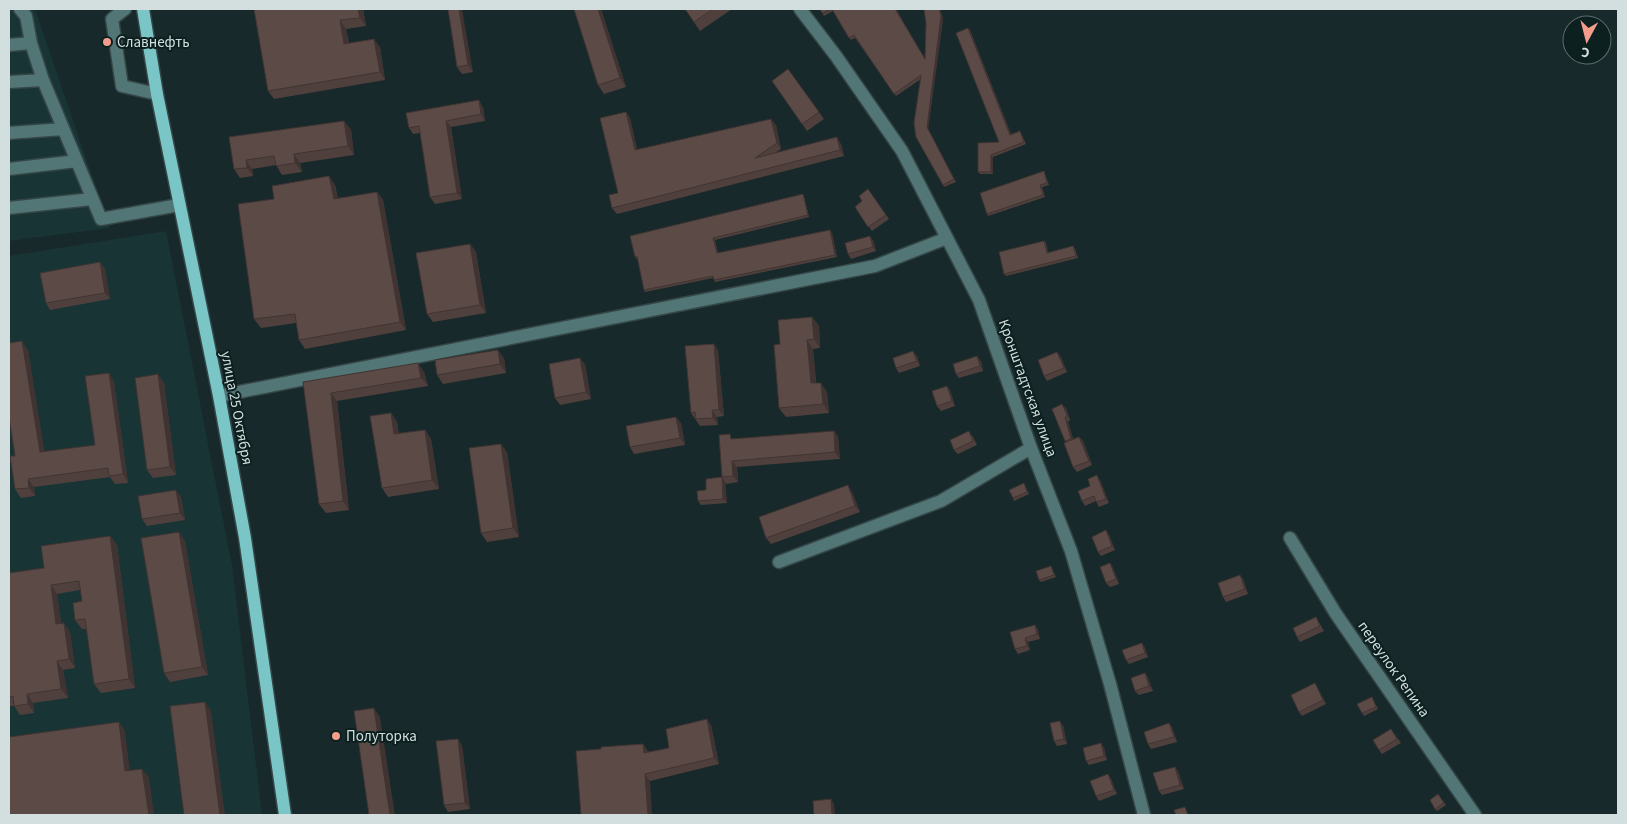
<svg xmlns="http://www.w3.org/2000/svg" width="1627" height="824" font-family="'Source Sans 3',sans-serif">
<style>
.built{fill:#193435}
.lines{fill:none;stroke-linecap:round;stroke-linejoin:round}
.minor-casing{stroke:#354647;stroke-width:15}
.major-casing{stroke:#354647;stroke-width:15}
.minor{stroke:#527575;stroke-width:12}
.major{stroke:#7ac5c6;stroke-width:12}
.wall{fill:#4f403d}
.shaded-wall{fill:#403432}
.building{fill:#5c4a47;stroke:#403432}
.poi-dot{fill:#f49d8c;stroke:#0d2020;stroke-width:2}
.labels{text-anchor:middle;stroke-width:4;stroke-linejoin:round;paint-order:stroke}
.poi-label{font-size:15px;fill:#d3dfdf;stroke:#0d2020;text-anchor:start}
.street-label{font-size:15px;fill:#d3dfdf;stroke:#0d2020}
</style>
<rect width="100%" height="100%" fill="#17292a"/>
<path class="built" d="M9,9H35L110,228L9,241Z
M166,231L232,565L262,815H9V256Z"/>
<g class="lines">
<g class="minor-casing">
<path id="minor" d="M20,9L26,16L31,43L43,80L101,219L179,205
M125,9L112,19L122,86L157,94
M800,9L836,56L902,151L979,300L1031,448L1071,551L1110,684L1144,815
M9,45L31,43
M9,82L43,80
M9,133L63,129
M9,169L77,161
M9,208L92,199
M219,396L875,266L947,238
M1290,538L1336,614L1475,815
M779,562L941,501L1031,448"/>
</g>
<g class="major-casing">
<path id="major" d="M143,9L157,94L219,396L245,538L285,815"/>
</g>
<use href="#minor" class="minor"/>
<use href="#major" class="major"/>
</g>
<path class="wall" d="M254,9H363L366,26L346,29L349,43L380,47L385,80L274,99L268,91Z
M448,9L473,72L462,74L457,67Z
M574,9H601L626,87L604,94L598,85Z
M685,9H732L700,31Z
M820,9H896L925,59L926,23L924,9H940L943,19L928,129L956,182L944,187L916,137L921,79L896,96L855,38L851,40L833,11L824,16Z
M968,28L970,30L1011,134L1021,133L1026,144L993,157V174H980L978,172L999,142Z
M788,69L824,119L807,131L772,81Z
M483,107L485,121L451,127L462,199L435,204L430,197L420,133L413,134L409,128Z
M626,112L630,118L637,150L776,125L781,149L775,153L841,144L844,156L617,214L612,208L618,193Z
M344,121L351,130L354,155L300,163L302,172L282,175L276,165L252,169L253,176L240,178L234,169L229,137Z
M1045,174L1049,185L1042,187L1045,197L988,216L987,214Z
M335,185L338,199L377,192L383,200L406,330L305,349L299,340L296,323L261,328L254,319L274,199Z
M868,189L889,219L872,231L855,207L862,201Z
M804,196L809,217L715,240L718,253L832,233L837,257L715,282L713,278L645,292L644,290L638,259H637L635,257Z
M873,240L876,251L851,259L848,254Z
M1044,241L1046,243L1048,253L1073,246L1075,249L1078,258L1006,276L1004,274Z
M470,244L476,252L486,313L433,322L427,314Z
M100,262L105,269L110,299L50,310L46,303Z
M812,317L819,326L820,348L813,349L816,383L827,392L829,413L786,417L779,408L780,344Z
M714,344L718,351L724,416L717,417L718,425L700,426L691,413Z
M28,350L44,452L95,445L109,373L114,382L128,483L115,484L110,477L34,487L35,496L21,498L15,489V456Z
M917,356L920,366L899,373L896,368Z
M1061,357L1067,372L1047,381L1044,376Z
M504,358L506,373L443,384L437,375Z
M981,361L983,371L959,378L956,374Z
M585,364L591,399L560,405L555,398Z
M424,372L428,386L337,401L349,510L326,513L319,504L303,382Z
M164,383L176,475L153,478L147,470Z
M950,390L955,406L941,411L937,406Z
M1066,408L1070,420L1068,422L1073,439L1079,437L1083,441L1092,465L1077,472L1073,467L1066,442L1052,409Z
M391,413L397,422L399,434L425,430L431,439L439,489L388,497L382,488Z
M681,423L685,445L634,454L630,447Z
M834,431L838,437L840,459L737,467L738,482L726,484L722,477L734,439Z
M972,435L977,445L958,454L954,450Z
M507,452L519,537L487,542L481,533Z
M722,477L725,482L727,503L701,505L698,501Z
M1100,480L1109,503L1099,507L1096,501L1085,506L1082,501L1090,486Z
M1024,483L1029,494L1014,501L1013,498Z
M852,492L860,512L771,544L766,538Z
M181,497L185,520L147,526L142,519Z
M1106,530L1109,535L1115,550L1101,556L1098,552Z
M110,536L117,545L135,688L101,693L94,684L87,629H82L75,620L82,601L80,590L57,594L61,624L70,632L75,668L63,670L68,698L33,703L34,713L20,715L14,706H9V573L44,568Z
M185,541L208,675L170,682L164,673Z
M1110,563L1113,568L1119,584L1110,587L1106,583Z
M1051,566L1056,577L1041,582L1039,580Z
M1240,575L1243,579L1248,594L1226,602L1223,597Z
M1316,617L1324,631L1300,642L1297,637Z
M1035,625L1038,630L1040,639L1028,642L1030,650L1018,654L1015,649Z
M1142,643L1145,648L1148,657L1129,664L1126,660Z
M1145,673L1148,678L1153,691L1139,695L1135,691Z
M1315,683L1326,704L1302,716L1299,712Z
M1372,697L1378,709L1364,716L1357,704Z
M1169,723L1172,727L1177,742L1151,749L1148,744Z
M711,725L719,764L650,781L601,749L643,744L648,752L669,748Z
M1063,725L1067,744L1057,746L1054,741Z
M1391,729L1401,743L1382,754L1379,750Z
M458,739L462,746L470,809L448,812L444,805Z
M1101,743L1104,748L1107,760L1089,765L1086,761Z
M1178,771L1184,789L1162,795L1159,791Z
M1108,774L1111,779L1117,794L1099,801L1096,796Z
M1438,794L1446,805L1437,811L1435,809Z"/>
<path class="shaded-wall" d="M358,9H363L366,26L360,18Z
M459,9H462L473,72L468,65Z
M598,9H601L626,87L620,78Z
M939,9H940L943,19L928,129L956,182L927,127Z
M340,20L346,29L350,53L344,44Z
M968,28L970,30L1012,137L1010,135Z
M374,39L380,47L385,80L380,72Z
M479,100L483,107L485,121L481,114Z
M626,112L630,118L639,157L635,150Z
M771,119L776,125L781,149L777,143Z
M344,121L351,130L354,155L348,146Z
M446,121L451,127L462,199L457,193Z
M837,137L841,144L844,156L840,150Z
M294,154L300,163L302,172L295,163Z
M991,155L993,157V174L991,172Z
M246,160L252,169L253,176L247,168Z
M329,176L335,185L340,208L334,199Z
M377,192L383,200L406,330L400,322Z
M803,194L804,196L809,217L808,215Z
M830,230L832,233L837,257L835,255Z
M870,236L873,240L876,251L873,247Z
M713,238L715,240L718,256L717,253Z
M470,244L476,252L486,313L480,305Z
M100,262L105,269L110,299L105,293Z
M812,317L819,326L820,348L814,339Z
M807,340L813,349L817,392L811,383Z
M22,341L28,350L46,461L40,452Z
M714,344L718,351L724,416L719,410Z
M498,350L504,358L506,373L500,364Z
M913,351L917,356L920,366L917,361Z
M1057,352L1061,357L1067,372L1064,368Z
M977,356L981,361L983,371L980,366Z
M580,358L585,364L591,399L586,392Z
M418,363L424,372L428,386L421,378Z
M109,373L114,382L128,483L123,474Z
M158,374L164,383L176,475L170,467Z
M821,383L827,392L829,413L823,404Z
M947,386L950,390L955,406L952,401Z
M331,393L337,401L349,510L343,501Z
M1062,404L1066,408L1070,420L1067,415Z
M712,410L717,417L718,425L713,418Z
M391,413L397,422L400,443L394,434Z
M676,417L681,423L685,445L680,438Z
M1065,417L1068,422L1074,443L1071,439Z
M425,430L431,439L439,489L432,480Z
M834,431L838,437L840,459L835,452Z
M1079,437L1083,441L1092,465L1089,461Z
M501,444L507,452L519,537L513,528Z
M732,461L737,467L738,482L733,476Z
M1097,475L1100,480L1109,503L1106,499Z
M722,477L725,482L727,503L723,499Z
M28,479L34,487L35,496L29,488Z
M848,485L852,492L860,512L855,506Z
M176,490L181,497L185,520L180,513Z
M1106,530L1109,535L1115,550L1112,546Z
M179,532L185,541L208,675L202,667Z
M110,536L117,545L135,688L129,679Z
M1110,563L1113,568L1119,584L1116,579Z
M1240,575L1243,579L1248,594L1245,589Z
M51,585L57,594L63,633L56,624Z
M64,623L70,632L75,668L69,659Z
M1035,625L1038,630L1040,639L1037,634Z
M1025,638L1028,642L1030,650L1027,646Z
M1142,643L1145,648L1148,657L1145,653Z
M57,661L63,670L68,698L61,689Z
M1145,673L1148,678L1153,691L1149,686Z
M1315,683L1318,688L1326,704L1323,700Z
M27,694L33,703L34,713L28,704Z
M205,702L211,711L225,815H220Z
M374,708L380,717L395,815H390Z
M707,719L711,725L719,764L714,758Z
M1060,721L1063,725L1067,744L1064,739Z
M119,722L125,731L131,780L125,771Z
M1169,723L1172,727L1177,742L1174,737Z
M458,739L462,746L470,809L465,803Z
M1101,743L1104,748L1107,760L1104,756Z
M643,744L648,751V760L644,753Z
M1175,767L1178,771L1184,789L1180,785Z
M142,769L149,777L154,815H149Z
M645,774L650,781L652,815H648Z
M1108,774L1111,779L1117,794L1114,790Z
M831,799L834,804L835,815H832Z"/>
<path class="building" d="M254,9H358L360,18L340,20L344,44L374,39L380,72L268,91Z
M448,9H459L468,65L457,67Z
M574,9H598L620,78L598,85Z
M685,9H713L694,22Z
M820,9H832L822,13Z
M832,9H895L925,59L926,23L924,9H939L941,16L927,127L954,179L943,185L916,137L914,123L921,75L894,94L854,35L849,38Z
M968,28L1010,135L1020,131L1024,142L991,155V172H978V143L999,142L956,33Z
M788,69L819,112L802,124L772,81Z
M479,100L481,114L446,121L457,193L430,197L419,126L409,128L406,113Z
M626,112L635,150L771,119L777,143L755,158L837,137L840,150L612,208L609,195L618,193L600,118Z
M344,121L348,146L294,154L295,163L276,166L274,156L246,160L247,168L234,169L229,137Z
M1044,171L1047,183L1040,185L1043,195L987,214L980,193Z
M329,176L334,199L377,192L400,322L299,340L295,314L254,319L238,204L274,199L272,186Z
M868,189L886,215L868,227L855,207L862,201L859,196Z
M803,194L808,215L713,238L717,253L830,230L835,255L714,280L713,276L644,290L637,256L635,257L630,236Z
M870,236L873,247L848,254L845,243Z
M1044,241L1047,253L1073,246L1076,256L1004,274L999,252Z
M470,244L480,305L427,314L416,253Z
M100,262L105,293L46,303L40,273Z
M812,317L814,339L807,340L811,383H821L823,404L779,408L774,345L780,344L778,320Z
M22,341L40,452L95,445L85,376L109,373L123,474L109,476L108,468L28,479L29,488L15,489L10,456H15L9,417V343Z
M714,344L719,410H712L713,418L696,419L695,412L691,413L685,346Z
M498,350L500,364L437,375L435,360Z
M913,351L917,361L896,368L893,358Z
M1057,352L1064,368L1044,376L1038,360Z
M977,356L980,366L956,374L953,364Z
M580,358L586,392L555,398L549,364Z
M418,363L421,378L331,393L343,501L319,504L303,382Z
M158,374L170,467L147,470L135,378Z
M947,386L952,401L937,406L932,391Z
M1062,404L1067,415L1065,417L1071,439L1065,441L1052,409Z
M391,413L394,434L425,430L432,480L382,488L370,416Z
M676,417L680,438L630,447L626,426Z
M834,431L835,452L732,461L733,476L722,477L719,435L730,434L731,439Z
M969,431L973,441L954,450L950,440Z
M1079,437L1089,461L1073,467L1064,443Z
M501,444L513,528L481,533L469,448Z
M1097,475L1106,499L1096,502L1094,496L1082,501L1078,491L1090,486L1088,479Z
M722,477L723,499L698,501L697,491L706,490V479Z
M1024,483L1027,492L1013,498L1009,490Z
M848,485L855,506L766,538L759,517Z
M176,490L180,513L142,519L138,496Z
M1106,530L1112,546L1098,552L1092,537Z
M179,532L202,667L164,673L141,538Z
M110,536L129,679L94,684L85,619L75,620L73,603L82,601L79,581L51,585L56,624L64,623L69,659L57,661L61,689L27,694L28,704L14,706L13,696L9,697V573L44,568L41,546Z
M1110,563L1116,579L1106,583L1100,567Z
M1051,566L1054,575L1039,580L1036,571Z
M1240,575L1245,589L1223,597L1218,583Z
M1316,617L1320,626L1297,637L1293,628Z
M1035,625L1037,634L1025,638L1027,646L1015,649L1010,632Z
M1142,643L1145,653L1126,660L1122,650Z
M1145,673L1149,686L1135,691L1131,678Z
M1315,683L1323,700L1299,712L1291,695Z
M1372,697L1376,707L1362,713L1357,704Z
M205,702L220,815H184L170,706Z
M374,708L390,815H369L354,711Z
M707,719L714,758L645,774L648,815H581L576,751L601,749V747L643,744L644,753L669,748L666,729Z
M1060,721L1064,739L1054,741L1050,723Z
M119,722L125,771L142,769L149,815H9V737Z
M1169,723L1174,737L1148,744L1144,732Z
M1391,729L1397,739L1379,750L1373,740Z
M458,739L465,803L444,805L436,741Z
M1101,743L1104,756L1086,761L1083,748Z
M1175,767L1180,785L1159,791L1153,773Z
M1108,774L1114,790L1096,796L1090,781Z
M1438,794L1444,803L1435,809L1430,800Z
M831,799L832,815H814L813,801Z
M1185,807L1188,815H1175H1176L1174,810Z"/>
<g class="poi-dot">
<circle cx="107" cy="42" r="5"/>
<circle cx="336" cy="736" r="5"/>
</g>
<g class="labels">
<g class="poi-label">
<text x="117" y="47">Славнефть</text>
<text x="346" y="741">Полуторка</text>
</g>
<g class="street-label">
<text transform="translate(1028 388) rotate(70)" y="5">Кронштадтская улица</text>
<text transform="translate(237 408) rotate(79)" y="5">улица 25 Октября</text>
<text transform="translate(1394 669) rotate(55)" y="5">переулок Репина</text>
</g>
</g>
<rect width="1627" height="824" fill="none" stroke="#d3dfdf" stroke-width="20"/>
<g transform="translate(1587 40) rotate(187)"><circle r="24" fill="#0d2020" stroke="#5c6c6c"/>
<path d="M0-4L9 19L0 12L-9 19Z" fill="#f49d8c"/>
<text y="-8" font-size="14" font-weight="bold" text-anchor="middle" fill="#d3dfdf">С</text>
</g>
</svg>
